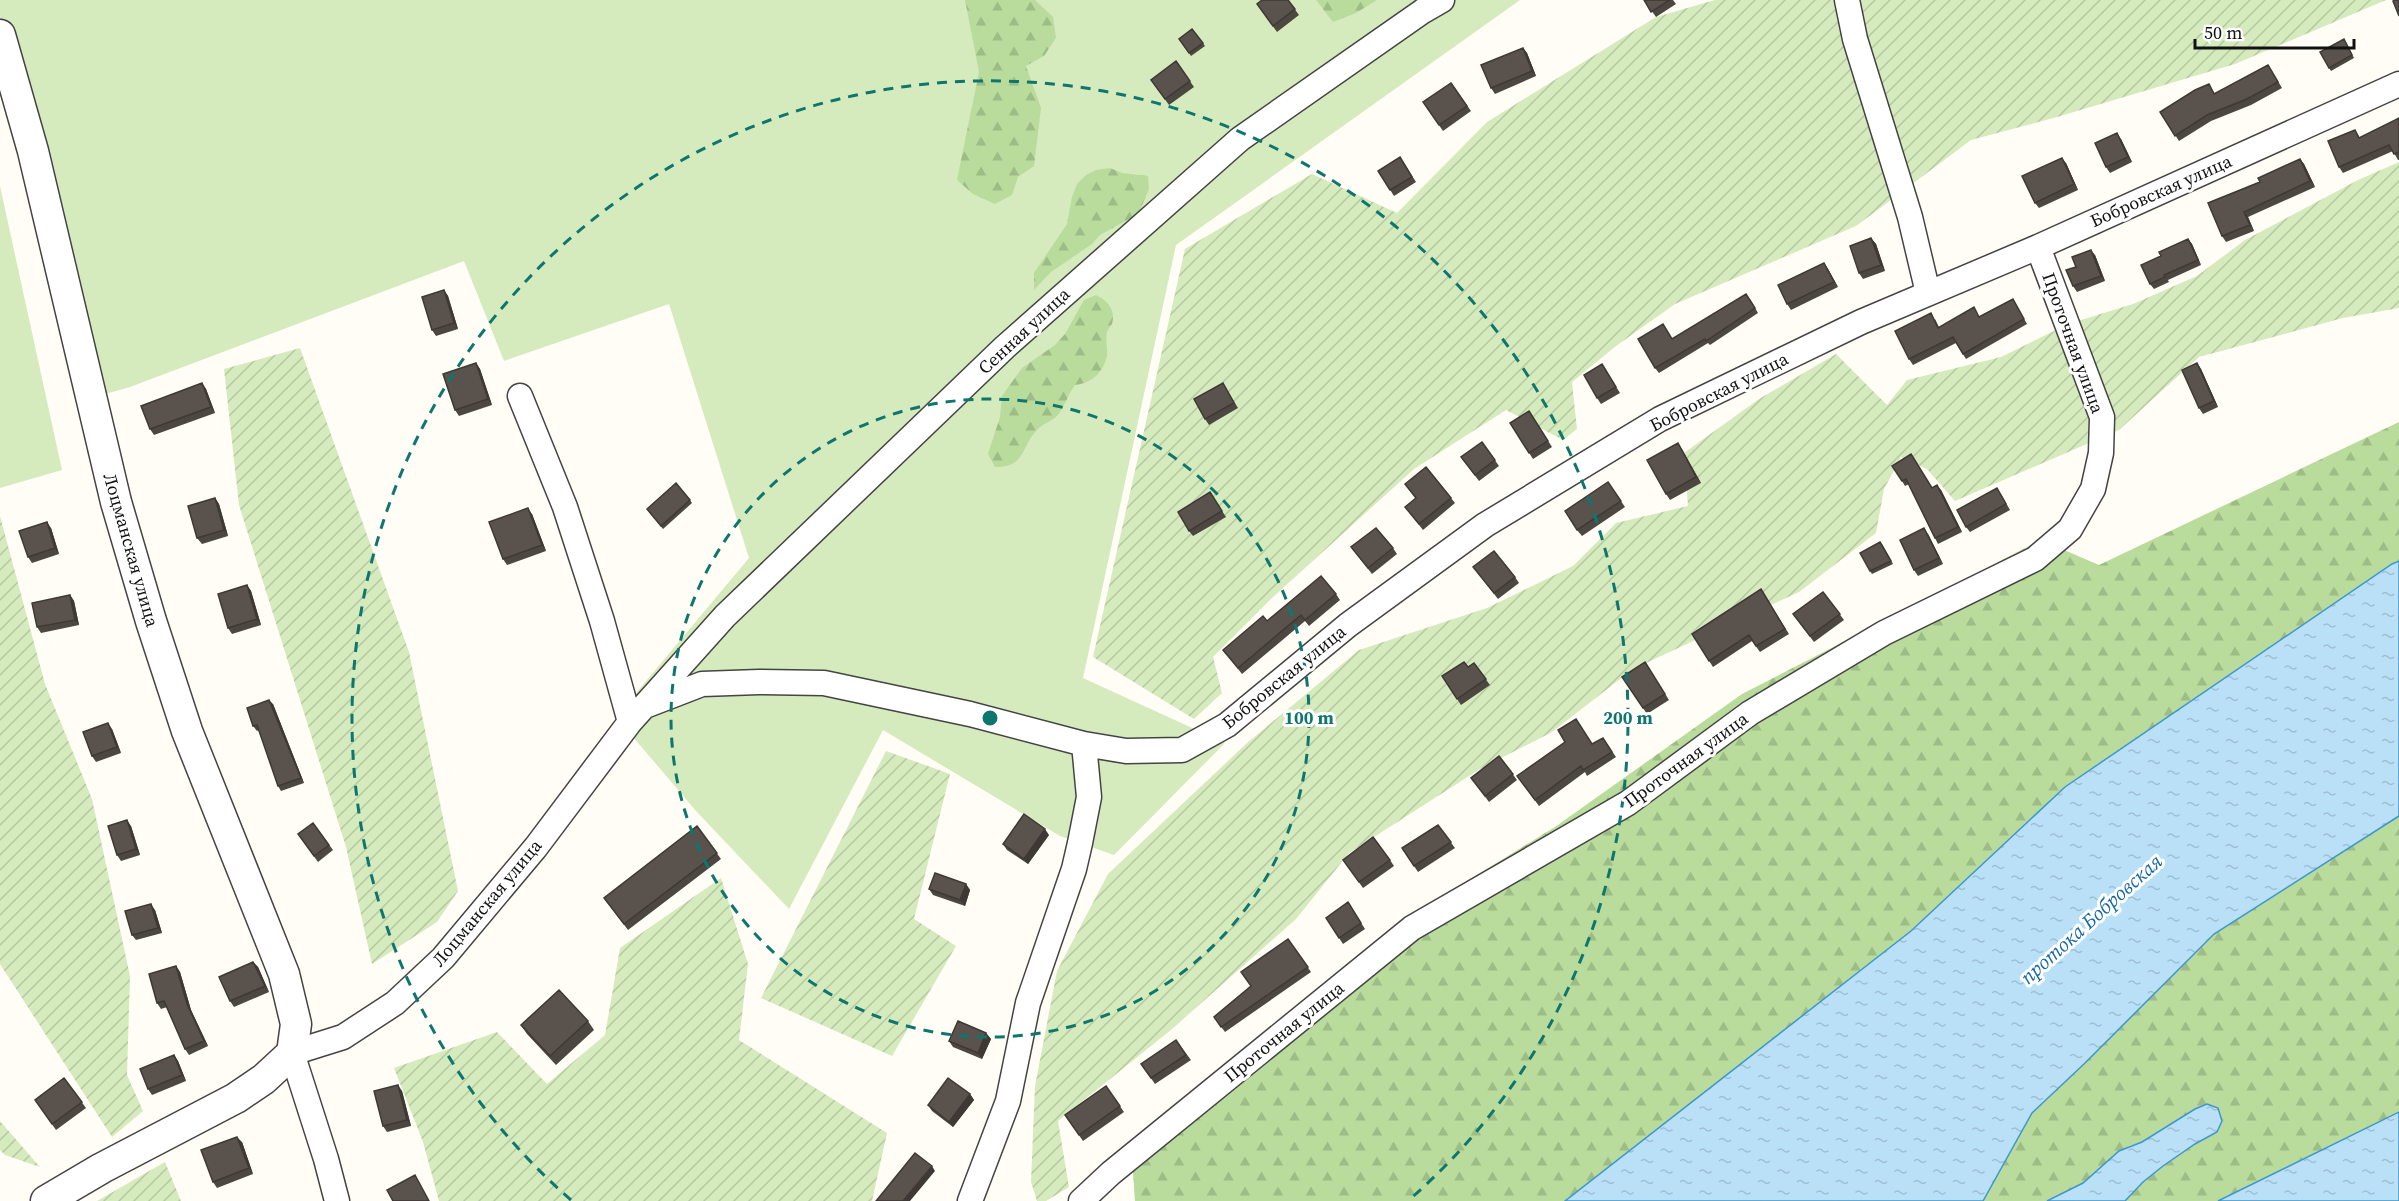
<svg xmlns="http://www.w3.org/2000/svg" width="2399" height="1201" font-family="'Source Serif 4',serif">
<style>
.grass{fill:#d5ebbd}
.forest{fill:url(#forest-firs)}
.garden{fill:url(#garden-furrows)}
.water{fill:url(#water-ripples);stroke:#3f96cf;stroke-width:1.5}
.lines{fill:none;stroke-linecap:round;stroke-linejoin:round}
.minor-casing{stroke:#444;stroke-width:27}
.tertiary-casing{stroke:#444;stroke-width:33}
.minor{stroke:#fff;stroke-width:24}
.tertiary{stroke:#fff;stroke-width:30}
.wall{fill:#4d4742}
.shaded-wall{fill:#3f3936}
.building{fill:#5a524d;stroke:#3f3936;stroke-width:1.5}
.ring{fill:none;stroke:#0f766e;stroke-width:3;stroke-dasharray:10 8}
.labels{text-anchor:middle;stroke-width:6;stroke-linejoin:round;paint-order:stroke}
.street-label{font-size:18px;fill:#111;stroke:#fff}
.water-label{font-size:20px;font-style:italic;fill:#1768a6;stroke:#fff}
.centre{fill:#0f766e;stroke:#fff;stroke-width:3}
.ring-label{font-size:18px;text-anchor:middle;font-weight:bold;fill:#0f766e;stroke:#fff;stroke-width:6;stroke-linejoin:round;paint-order:stroke}
</style>
<defs>
<pattern id="forest-firs" width="22" height="20" patternUnits="userSpaceOnUse" patternTransform="scale(1.5)"><rect width="22" height="20" fill="#b9dc9c"/><path d="M5 1l3.5 6h-7zM16 11l3.5 6h-7z" fill="#9ebc85"/></pattern>
<pattern id="garden-furrows" width="10" height="10" patternUnits="userSpaceOnUse" patternTransform="scale(1.5)"><rect width="10" height="10" fill="#d5ebbd"/><path d="M-1 1l2-2M0 10L10 0M9 11l2-2" fill="none" stroke="#b6c8a1"/></pattern>
<pattern id="water-ripples" width="26" height="14" patternUnits="userSpaceOnUse" patternTransform="scale(1.5)"><rect width="26" height="14" fill="#b9e0f7"/><path d="M2 4q2-2 4 0t4 0M15 11q2-2 4 0t4 0" fill="none" stroke="#9ebfd3"/></pattern>
</defs>
<rect width="100%" height="100%" fill="#fffdf5"/>
<path class="grass" d="M0,0H1520L1176,245L1083,678L1225,743L1114,855L1060,836L883,730L789,909L696,811L616,717L749,558L669,304L504,361L464,261L130,387L91,398L0,35Z
M0,186L62,470L0,488Z"/>
<path class="forest" d="M965,0H1035L1053,17L1056,38L1044,56L1026,66L1041,108L1034,166L1018,177L1012,195L995,204L973,194L957,180L979,72Z
M1316,0H1377L1356,13L1333,22Z
M1110,168L1122,173L1148,176L1149,189L1140,210L1131,218L1100,235L1092,244L1051,272L1034,290V273L1067,224L1072,197L1077,184L1086,175L1096,170Z
M1096,295C1108,301 1116,310 1112,324C1110,327 1108,329 1107,332C1105,340 1108,348 1107,356C1103,373 1092,383 1075,385C1067,395 1065,408 1056,417C1050,422 1042,424 1037,430C1020,448 1026,467 995,467L988,454L1000,417L1002,396L1022,368L1055,345L1065,334L1084,300Z
M2399,422V561L2392,564L2065,787L1911,931L1565,1201H1135L1131,1144L1407,918L1555,827L1742,694L2041,540L2099,565Z
M2399,816V1112L2218,1201H2125L2143,1182L2163,1166L2195,1144L2217,1132L2222,1121L2218,1108L2207,1104L2195,1109L2142,1142L2129,1146L2083,1183L2047,1201H1983L2032,1113L2084,1064L2214,934Z"/>
<path class="garden" d="M1715,0H2386L2235,64L2057,117L1971,140L1856,226L1675,304L1616,346L1572,382L1577,429L1563,440L1506,410L1414,469L1272,598L1213,657L1222,693L1194,719L1093,657L1185,249L1312,174L1397,213L1487,122L1656,17Z
M2399,162V308L2343,318L2199,357L2119,430L1955,501L1927,469L1901,457L1884,489L1876,533L1799,592L1633,669L1552,732L1480,769L1349,853L1296,919L1172,1029L1058,1121L1069,1187L1046,1201H1037L1031,1182L1035,1086L1057,971L1108,874L1246,744L1359,650L1487,608L1573,566L1616,523L1688,506L1684,453L1759,399L1836,354L1887,405L1907,380L2001,357L2068,324L2133,304L2197,276L2245,240L2358,180Z
M300,348L409,652L458,891L437,922L372,964L346,847L239,505L224,369Z
M0,516L45,684L92,799L130,976L127,1075L143,1111L112,1137L0,964Z
M886,751L950,774L914,919L956,946L892,1056L761,998Z
M721,878L748,964L739,1040L887,1133L872,1201H439L423,1142L394,1068L497,1032L547,1084L605,1035L620,948Z
M0,1121L40,1167L5,1155L0,1150Z
M165,1162L181,1201H97Z"/>
<path class="water" d="M2399,561V816L2214,934L2084,1064L2032,1113L1983,1201H1565L1911,931L2065,787L2392,564Z
M2207,1104L2218,1108L2222,1121L2217,1132L2195,1144L2163,1166L2143,1182L2125,1201H2047L2083,1183L2119,1151L2142,1142L2195,1109Z
M2399,1112V1201H2218Z"/>
<g class="lines">
<g class="minor-casing">
<path id="minor" d="M1847,0L1855,39L1910,217L1928,293
M520,396L565,507L602,621L630,722
M645,706L702,684L759,682L824,683L970,714L1084,744L1126,751L1182,750L1227,725L1348,625L1485,525L1660,419L1861,322L2038,247L2399,84
M337,1201L326,1159L292,1053L343,1037L395,1003L443,958L536,847L630,722L725,616L1005,347L1240,139L1423,11L1442,0
M970,1201L1008,1101L1028,1003L1074,869L1080,843L1089,797L1084,744
M1081,1201L1111,1173L1412,928L1628,803L1750,713L1884,633L2035,559L2070,529L2093,489L2101,453L2102,417L2038,247"/>
</g>
<g class="tertiary-casing">
<path id="tertiary" d="M0,35L33,151L116,502L151,621L187,731L284,974L296,1024L292,1053L264,1079L236,1098L102,1168L46,1201"/>
</g>
<use href="#minor" class="minor"/>
<use href="#tertiary" class="tertiary"/>
</g>
<path class="wall" d="M1288,0L1299,15L1277,32L1257,4Z
M1644,0H1673L1676,4L1656,17Z
M1192,29L1205,46L1191,56L1179,39Z
M2346,42L2354,58L2331,71L2329,68Z
M1523,48L1527,53L1536,76L1495,94L1491,88Z
M1176,61L1194,87L1169,105L1151,80Z
M2272,71L2282,88L2251,105L2211,121L2179,141L2160,112L2209,84L2215,94Z
M1451,83L1471,111L1443,131L1423,102Z
M2399,118V160H2398L2393,151L2343,173L2339,167L2355,130L2360,138Z
M2121,139L2132,162L2110,173L2106,167Z
M2300,159L2304,164L2315,187L2248,217L2254,231L2226,242L2222,236L2260,182Z
M1404,163L1416,182L1394,196L1378,171Z
M2066,163L2078,190L2039,208L2035,203Z
M1871,238L1876,244L1885,271L1863,279L1859,273Z
M2188,239L2192,244L2201,265L2168,280L2169,282L2154,289L2150,284L2161,256Z
M2095,255L2105,281L2077,292L2073,286L2076,267Z
M1824,263L1828,269L1838,287L1791,310L1787,304Z
M444,290L448,296L458,329L436,336L432,330Z
M1750,299L1758,313L1710,345L1708,343L1659,373L1655,368L1672,339Z
M2013,299L2027,324L1966,359L1956,343L1913,365L1909,359L1935,319L1939,327L1980,316Z
M476,363L480,369L492,405L459,416L455,410Z
M2197,363L2201,369L2218,407L2203,414L2199,408Z
M1602,364L1620,393L1601,404L1597,398Z
M202,383L206,389L215,413L154,435L150,429Z
M1223,383L1238,408L1209,425L1205,419Z
M1529,411L1552,447L1533,459L1510,423Z
M1482,442L1499,466L1479,481L1461,457Z
M1678,443L1701,483L1670,500L1666,494Z
M1911,454L1932,488L1941,490L1962,532L1938,544L1935,538L1909,484L1905,486L1902,481Z
M1608,482L1625,507L1582,536L1577,530Z
M1405,484L1451,498L1455,503L1423,530L1405,507L1416,498Z
M1210,492L1226,517L1193,536L1189,531Z
M2001,494L2010,510L1970,532L1966,527Z
M215,498L219,504L228,536L202,544L197,538Z
M690,500L692,503L663,529L649,512Z
M532,514L546,551L507,565L503,559Z
M51,528L59,554L32,563L28,557Z
M1928,534L1943,564L1918,576L1914,570Z
M1882,544L1893,564L1872,574L1870,571Z
M1351,547L1393,548L1397,554L1372,574Z
M1477,572L1515,577L1519,583L1498,599Z
M247,585L251,591L261,625L232,634L228,628Z
M1761,589L1789,634L1760,652L1752,641L1713,667L1692,634Z
M1823,592L1844,620L1814,642L1793,614Z
M1336,594L1340,600L1309,626L1305,621L1242,674L1223,650L1267,621Z
M70,595L74,601L79,625L41,633L37,627Z
M1645,662L1669,700L1647,714L1622,677Z
M1474,663L1490,685L1461,705L1442,676L1468,667Z
M273,704L304,783L281,791L278,786L259,730L257,731L253,726Z
M112,729L121,753L96,762L92,756Z
M1603,738L1616,757L1587,776L1585,772L1539,806L1517,776L1593,744Z
M1499,756L1517,780L1489,802L1471,778Z
M313,823L333,850L318,862L298,834Z
M1438,825L1455,848L1418,872L1402,848Z
M131,826L140,855L121,861L117,855Z
M697,826L721,859L628,930L604,898Z
M1049,835L1028,864L1007,850L1003,844Z
M1343,860H1390L1394,866L1363,888Z
M966,884L970,890L965,906L933,895L929,889Z
M1348,902L1365,929L1343,944L1326,918Z
M155,910L162,933L136,940L132,935Z
M1288,939L1311,972L1225,1032L1214,1017L1251,986Z
M253,962L258,967L269,992L234,1007L230,1001Z
M176,966L180,972L191,1010L208,1046L189,1055L185,1049L167,1007L161,1009L157,1003Z
M588,1021L594,1030L556,1065L527,1034L521,1025Z
M986,1033L991,1039L982,1059L953,1047L949,1041Z
M1176,1040L1191,1060L1155,1084L1141,1064Z
M174,1055L178,1061L186,1081L152,1095L148,1089Z
M64,1078L86,1108L56,1130L35,1100Z
M1106,1086L1124,1112L1083,1141L1065,1115Z
M402,1091L411,1126L387,1132L383,1126Z
M970,1094L974,1100L953,1127L932,1111L928,1105Z
M242,1142L253,1174L217,1188L213,1182Z"/>
<path class="shaded-wall" d="M1523,48L1527,53L1536,76L1532,71Z
M2117,133L2121,139L2132,162L2128,157Z
M2062,158L2066,163L2078,190L2074,184Z
M2300,159L2304,164L2315,187L2310,181Z
M2244,212L2248,217L2254,231L2250,225Z
M1871,238L1876,244L1885,271L1881,265Z
M2188,239L2192,244L2201,265L2198,260Z
M2091,250L2095,255L2105,281L2101,276Z
M1824,263L1828,269L1838,287L1834,282Z
M444,290L448,296L458,329L454,323Z
M476,363L480,369L492,405L488,399Z
M2197,363L2201,369L2218,407L2214,401Z
M202,383L206,389L215,413L211,407Z
M1678,443L1682,449L1701,483L1696,477Z
M1937,485L1941,490L1962,532L1958,527Z
M215,498L219,504L228,536L224,530Z
M528,508L532,514L546,551L542,545Z
M47,522L51,528L59,554L55,548Z
M1924,528L1928,534L1943,564L1939,558Z
M247,585L251,591L261,625L257,619Z
M70,595L74,601L79,625L75,620Z
M269,700L273,704L304,783L301,778Z
M108,723L112,729L121,753L117,747Z
M127,820L131,826L140,855L136,849Z
M1045,829L1049,835L1028,864L1024,859Z
M966,884L970,890L965,906L960,900Z
M151,904L155,910L162,933L158,928Z
M253,962L258,967L269,992L265,986Z
M176,966L180,972L191,1010L208,1046L204,1041L187,1004Z
M986,1033L991,1039L982,1059L978,1053Z
M174,1055L178,1061L186,1081L182,1075Z
M398,1085L402,1091L411,1126L407,1120Z
M970,1094L974,1100L953,1127L949,1122Z
M237,1137L242,1142L253,1174L249,1168Z
M932,1166L935,1171L910,1201H903Z"/>
<path class="building" d="M1262,0H1288L1295,9L1273,26L1257,4Z
M1644,0H1670L1651,12Z
M2395,0H2399V16L2393,1Z
M1192,29L1203,43L1189,53L1179,39Z
M2344,39L2352,55L2329,68L2320,52Z
M1523,48L1532,71L1491,88L1481,65Z
M1176,61L1190,81L1165,99L1151,80Z
M2268,65L2278,82L2247,99L2207,115L2175,136L2160,112L2195,90L2209,84L2214,94Z
M1451,83L1467,106L1439,125L1423,102Z
M2399,118V152L2394,154L2389,145L2339,167L2328,141L2355,130L2359,138Z
M2117,133L2128,157L2106,167L2095,143Z
M1400,157L1412,177L1390,190L1378,171Z
M2062,158L2074,184L2035,203L2022,176Z
M2300,159L2310,181L2244,212L2250,225L2222,236L2208,203L2260,182L2258,178Z
M1871,238L1881,265L1859,273L1850,246Z
M2188,239L2198,260L2164,275L2165,277L2150,284L2141,265L2161,256L2159,252Z
M2091,250L2101,276L2073,286L2066,270L2076,267L2072,257Z
M1824,263L1834,282L1787,304L1778,285Z
M444,290L454,323L432,330L422,297Z
M1746,294L1755,308L1706,341L1705,339L1655,368L1638,339L1663,324L1672,339Z
M2013,299L2024,319L1963,354L1953,337L1909,359L1895,331L1931,313L1938,328L1974,307L1979,317Z
M476,363L488,399L455,410L443,374Z
M2197,363L2214,401L2199,408L2182,370Z
M1602,364L1616,387L1597,398L1584,375Z
M202,383L211,407L150,429L141,406Z
M1223,383L1234,403L1205,419L1194,399Z
M1529,411L1548,441L1529,453L1510,423Z
M1482,442L1495,460L1475,475L1461,457Z
M1678,443L1696,477L1666,494L1647,460Z
M1911,454L1932,488L1937,485L1958,527L1935,538L1906,479L1902,481L1892,466Z
M1426,467L1451,498L1419,524L1405,507L1416,498L1405,484Z
M1608,482L1621,501L1577,530L1565,511Z
M676,483L690,500L661,526L647,509Z
M1997,488L2006,504L1966,527L1957,510Z
M1210,492L1222,511L1189,531L1178,512Z
M215,498L224,530L197,538L188,506Z
M528,508L542,545L503,559L489,522Z
M47,522L55,548L28,557L19,531Z
M1376,528L1393,548L1368,568L1351,547Z
M1924,528L1939,558L1914,570L1900,540Z
M1880,542L1891,561L1870,571L1860,553Z
M1494,551L1515,577L1494,593L1473,567Z
M1321,576L1336,594L1305,620L1301,615L1238,668L1223,650L1263,616L1267,621Z
M247,585L257,619L228,628L218,594Z
M1761,589L1785,629L1756,646L1749,635L1709,661L1692,634Z
M1823,592L1840,614L1810,636L1793,614Z
M70,595L75,620L37,627L32,603Z
M1464,662L1468,667L1474,663L1486,679L1457,699L1442,676Z
M1645,662L1665,694L1643,708L1622,677Z
M269,700L301,778L278,786L257,725L253,726L247,708Z
M1576,719L1592,744L1603,738L1612,752L1583,770L1581,766L1535,800L1517,776L1565,742L1558,730Z
M108,723L117,747L92,756L83,732Z
M1499,756L1513,774L1485,796L1471,778Z
M1024,814L1045,829L1024,859L1003,844Z
M127,820L136,849L117,855L108,826Z
M313,823L329,845L314,856L298,834Z
M1438,825L1451,842L1414,866L1402,848Z
M697,826L717,853L624,924L604,898Z
M1373,837L1390,860L1359,882L1343,860Z
M935,873L966,884L960,900L929,889Z
M1348,902L1361,923L1339,938L1326,918Z
M151,904L158,928L132,935L125,911Z
M1288,939L1308,967L1221,1027L1214,1017L1251,986L1241,972Z
M253,962L265,986L230,1001L219,977Z
M176,966L187,1004L204,1041L185,1049L164,1001L157,1003L149,974Z
M559,990L588,1021L550,1056L521,1025Z
M958,1021L986,1033L978,1053L949,1041Z
M1176,1040L1186,1055L1151,1078L1141,1064Z
M174,1055L182,1075L148,1089L140,1069Z
M64,1078L82,1102L52,1124L35,1100Z
M948,1078L970,1094L949,1122L928,1105Z
M398,1085L407,1120L383,1126L374,1091Z
M1106,1086L1120,1106L1079,1135L1065,1115Z
M237,1137L249,1168L213,1182L201,1150Z
M915,1153L932,1166L903,1201H876Z
M415,1175L429,1201H393L387,1190Z"/>
<g class="ring">
<circle cx="990" cy="718" r="319"/>
<path d="M571 1200A638 638 0 1 1 1409 1200"/>
</g>
<g class="labels">
<g class="street-label">
<text transform="translate(2161 191) rotate(-24)" y="6">Бобровская улица</text>
<text transform="translate(1024 331) rotate(-43)" y="6">Сенная улица</text>
<text transform="translate(2073 343) rotate(70)" y="6">Проточная улица</text>
<text transform="translate(1719 392) rotate(-27)" y="6">Бобровская улица</text>
<text transform="translate(131 550) rotate(74)" y="6">Лоцманская улица</text>
<text transform="translate(1284 677) rotate(-39)" y="6">Бобровская улица</text>
<text transform="translate(1686 760) rotate(-36)" y="6">Проточная улица</text>
<text transform="translate(487 903) rotate(-50)" y="6">Лоцманская улица</text>
<text transform="translate(1284 1032) rotate(-39)" y="6">Проточная улица</text>
</g>
<g class="water-label">
<text transform="translate(2091 919) rotate(-42)" y="7">протока Бобровская</text>
</g>
</g>
<circle cx="990" cy="718" r="9" class="centre"/>
<g class="ring-label">
<text x="1309" y="724">100 m</text>
<text x="1628" y="724">200 m</text>
</g>
<path d="M2195 39v9h159v-9" fill="none" stroke="#111111" stroke-width="3"/>
<text x="2204" y="39" font-size="18" fill="#111111" stroke="#ffffff" stroke-width="4.5" paint-order="stroke">50 m</text>
</svg>
